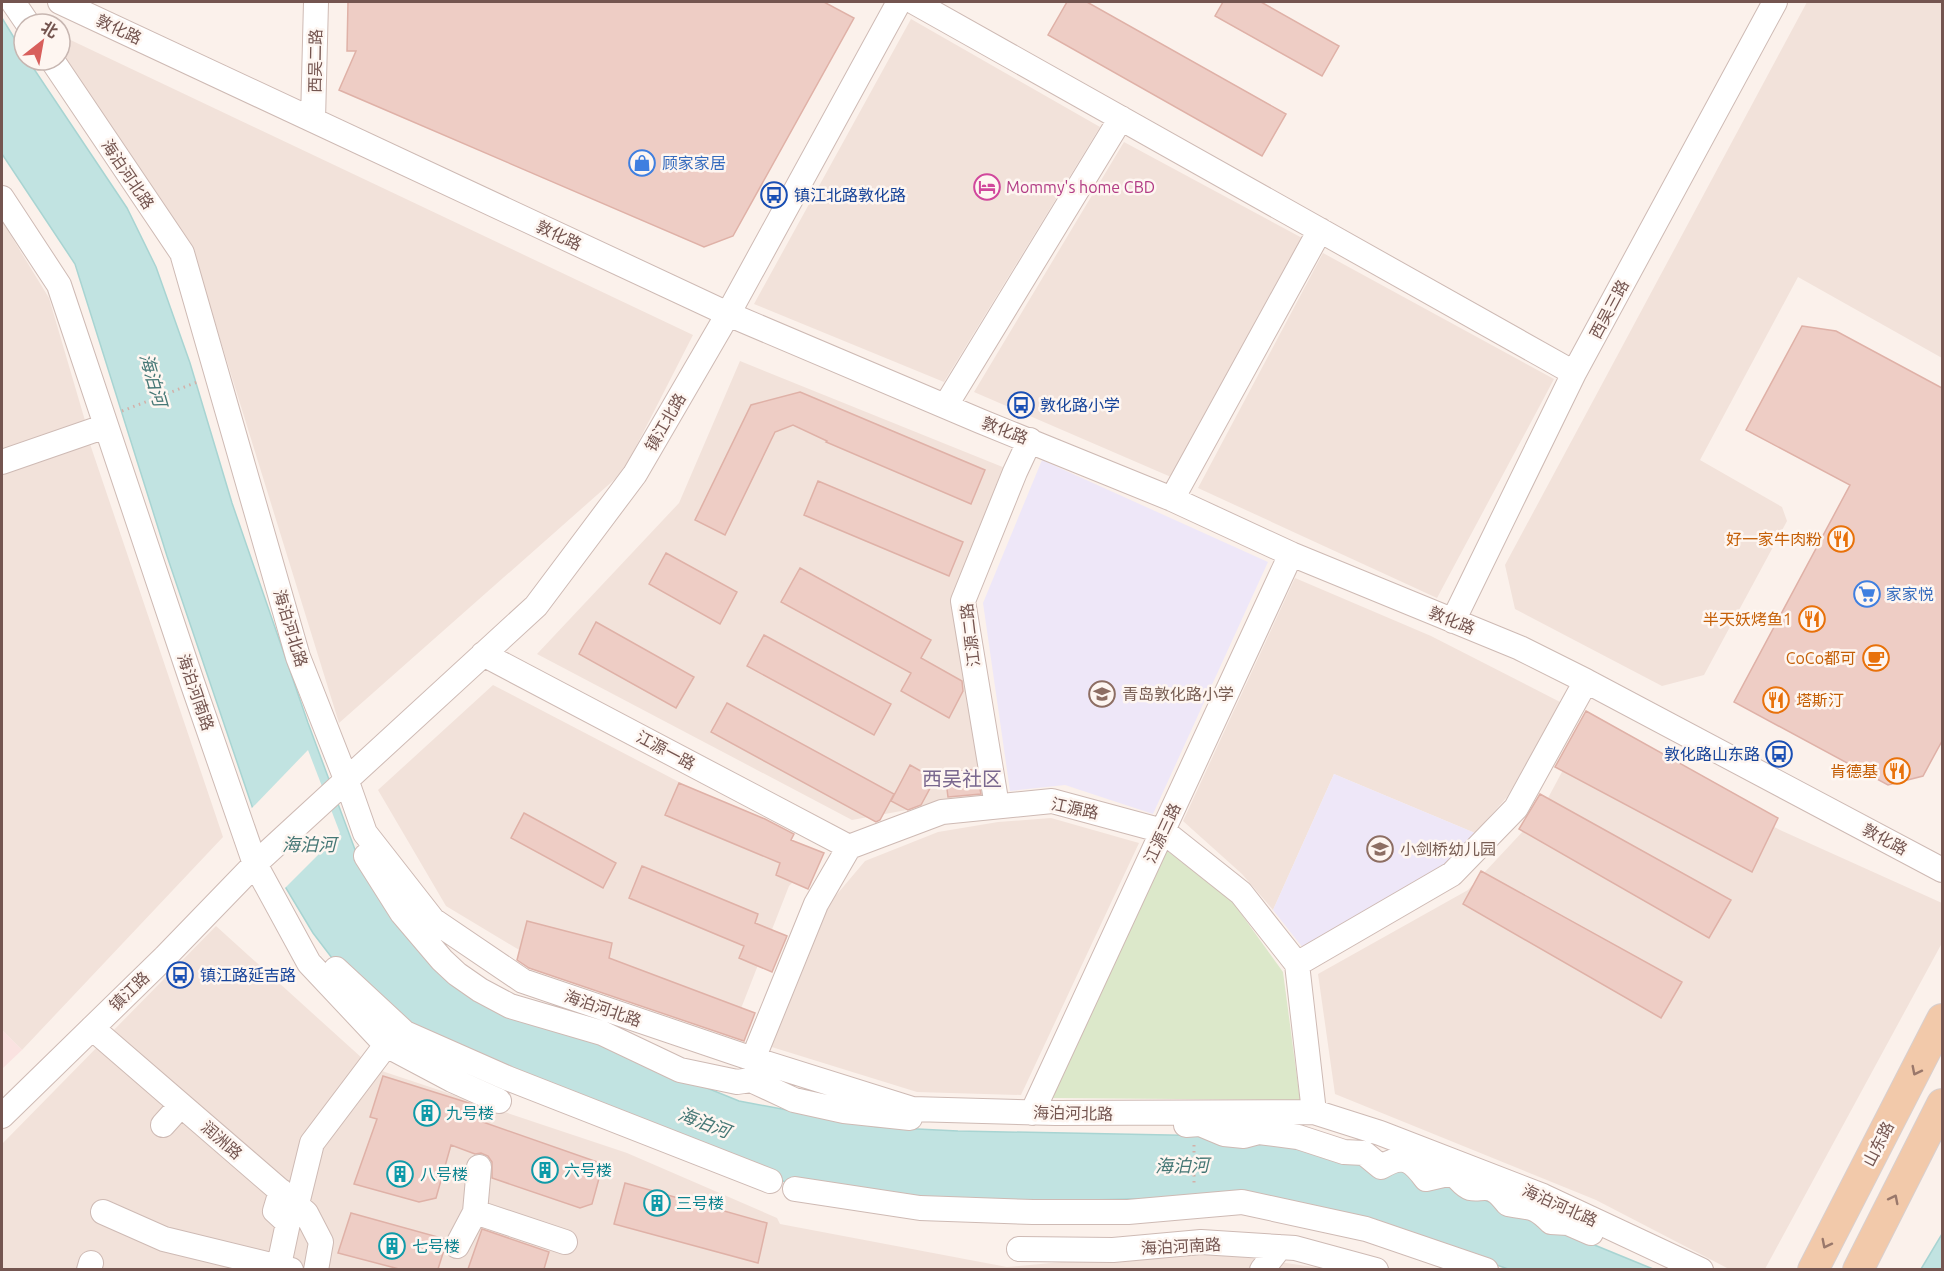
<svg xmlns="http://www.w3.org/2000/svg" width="1944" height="1271" font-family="Ubuntu,'Noto Sans SC',sans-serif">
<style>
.residential{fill:#f2e2da}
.commercial{fill:#fae2e0}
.education{fill:#eee7f8}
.green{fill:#dce8ca}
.water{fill:#c1e3e1;stroke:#a8d4d2;stroke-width:1.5}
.pier{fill:#fbf1eb}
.building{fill:#eecdc5;stroke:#dfb1a7;stroke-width:1.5}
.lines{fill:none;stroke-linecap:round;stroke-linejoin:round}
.minor-casing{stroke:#cebab4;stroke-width:26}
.major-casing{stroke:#d8cfce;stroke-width:32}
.path{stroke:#d3b0a8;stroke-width:3;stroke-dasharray:1.5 4.5;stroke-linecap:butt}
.minor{stroke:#fff;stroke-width:24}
.major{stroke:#f2c9aa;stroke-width:30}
.oneway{stroke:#9a786b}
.labels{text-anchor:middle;stroke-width:5;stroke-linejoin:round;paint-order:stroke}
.street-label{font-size:16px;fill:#745550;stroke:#fef6f1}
.shop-label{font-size:16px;fill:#366cbe;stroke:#fef6f1;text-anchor:start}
.hotel-label{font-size:16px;fill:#b23c85;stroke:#fef6f1;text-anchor:start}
.transit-label{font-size:16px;fill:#164399;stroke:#fef6f1;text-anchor:start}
.food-label{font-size:16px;fill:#c56008;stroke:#fef6f1;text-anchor:end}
.education-label{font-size:16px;fill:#785e54;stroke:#fef6f1;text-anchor:start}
.culture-label{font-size:16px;fill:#0d838f;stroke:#fef6f1;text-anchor:start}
.water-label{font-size:18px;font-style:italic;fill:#457775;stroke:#fef6f1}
.quarter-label{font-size:20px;fill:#7a688f;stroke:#fef6f1}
</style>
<rect width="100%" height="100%" fill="#fbf1eb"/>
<path class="residential" d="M1807,2H1942V358L1798,277L1700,460L1782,507L1787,521L1704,675L1662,686L1515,609L1505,565Z
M911,19L1100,127L944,382L754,304Z
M60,35L693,335L623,472L339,723L190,242L56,60H60Z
M1124,142L1304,239L1171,477L974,392Z
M2,221L49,298L86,424L90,444L223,837L22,1050L2,1030Z
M1323,253L1554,379L1437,598L1198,488Z
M740,361L1015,472L963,601L994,794L852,820L537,654L679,503Z
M1295,578L1431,636L1562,703L1507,797L1475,833L1334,774L1273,910L1242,874L1183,821Z
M493,685L819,855L789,886L731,1034L541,963L446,906L378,790Z
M1586,727L1780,830L1942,903V943L1765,1269H1729L1596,1200L1335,1094L1318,974L1468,890L1540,813Z
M1051,818L1139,843L1021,1095L917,1092L762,1044L822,912L865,861L938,832L998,822Z
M216,926L373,1068L627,1153L777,1218L780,1224L1007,1267L1193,1250L1328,1269H2V1144Z"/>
<path class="commercial" d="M2,1030L22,1050L2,1069Z"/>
<path class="education" d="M1042,460L1268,562L1153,814L1065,785L1010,791L983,603Z
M1334,774L1475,833L1444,866L1303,948L1273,910Z"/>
<path class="green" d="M1166,850L1232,901L1283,972L1300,1100L1052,1098Z"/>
<path class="water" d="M2,18L24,54V60H28L127,208L156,267L190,363L232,503L308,723L357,855L429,949L549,1024L739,1101L877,1127L958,1131L1220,1136L1404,1167L1653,1269H1508L1388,1227L1255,1196L922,1204L788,1183L407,1027L348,979L313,933L272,865L167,556L75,264L2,154Z
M1942,1234V1269H1921Z"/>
<path class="pier" d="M308,750L340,833L283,890L269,866L251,809Z"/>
<path class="building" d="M348,2H824L854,18L733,236L704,247L339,90L356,51H347Z
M1067,2H1087L1286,114L1262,156L1048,35Z
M1223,2H1261L1339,46L1322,76L1215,16Z
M1802,326L1836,331L1942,388V741L1923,776L1888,785L1734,702L1850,485L1746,430Z
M800,392L985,470L971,504L826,442L827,441L793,425L775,432L725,535L695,520L751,405Z
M818,481L963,542L949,576L804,515Z
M666,553L737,592L720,624L649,584Z
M800,568L931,640L921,658L962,681L963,691L949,718L901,691L911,673L781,602Z
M596,622L694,677L676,708L579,654Z
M764,635L891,704L874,735L747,666Z
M727,703L894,794L880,820L876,822L711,732Z
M1586,711L1778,818L1752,872L1555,767Z
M910,765L935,779L921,805L908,810L891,801Z
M976,769L981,794L948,797L945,773Z
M679,783L765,819L794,834L791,840L824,853L808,889L776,875L780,863L665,815Z
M1540,794L1731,900L1709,938L1519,829Z
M524,813L616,863L603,888L511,838Z
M642,866L758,914L755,923L787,936L772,972L739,958L744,946L629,898Z
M1481,871L1682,982L1661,1018L1463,904Z
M527,921L612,943L609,958L755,1013L744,1041L529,968L517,960Z
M383,1076L472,1104L484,1110L480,1121L603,1164L592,1204L580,1208L492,1178V1162L488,1156L481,1153L475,1154L451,1145L436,1198L419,1202L354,1184L377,1119L370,1117Z
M625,1183L767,1223L758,1263L614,1224Z
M351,1213L445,1239L444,1250L438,1269H399L338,1253Z
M482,1229L549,1252L544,1269H468Z"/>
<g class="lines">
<g class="minor-casing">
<path id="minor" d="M13,2L28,24
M60,2L728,314L980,421L1172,499L1291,554L1520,648L1586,681L1942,870
M914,2L1574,373
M52,60L182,253L298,657L346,779L365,833L433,920L523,981L753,1059L912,1109L1056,1113L1314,1112L1380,1133L1543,1196L1701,1270
M313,120L316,2
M2,198L59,285L192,682L255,864L309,963L386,1045L452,1080L499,1101
M946,405L1121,118
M2,462L106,426
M1172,499L1320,230
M1453,621L1574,373L1775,2
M483,654L849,847
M997,806L963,601L1015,472L1030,440
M366,856L402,913L442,960L457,974L480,990L510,1006L602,1033L680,1070L737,1082L751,1080L794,1100L844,1111L910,1118
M1297,964L1452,874L1516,808L1586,681
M336,969L405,1033L507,1078L770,1181
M92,1028L306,1213L321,1242L316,1270
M753,1059L816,904L849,847L942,812L1052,801L1163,831L1241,893L1297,964L1314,1112
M1032,1113L1291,554
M2,1116L165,957L255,864L536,606L635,474L728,314L899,2
M163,1125L181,1105
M1186,1125L1200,1124L1224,1134L1244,1136L1259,1132L1298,1137L1344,1152L1364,1153L1381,1167C1404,1153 1412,1160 1426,1179L1452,1173C1458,1177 1463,1186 1470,1188C1475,1189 1480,1188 1485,1188C1496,1188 1501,1196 1508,1204C1531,1209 1533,1204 1551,1222L1568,1223L1591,1233
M795,1189L920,1208L1033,1212H1128L1242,1202L1366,1229L1486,1270
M297,1204L312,1143L386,1045
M103,1212L164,1239L291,1270
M475,1212L479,1167
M457,1246L475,1212L565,1242
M1019,1249L1113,1250L1201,1242L1295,1248L1376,1270
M89,1270L91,1263
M278,1270L288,1223L275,1211L281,1191
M1262,1270L1280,1247"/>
</g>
<g class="major-casing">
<path id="major" d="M1813,1270L1942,1019
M1858,1270L1942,1104"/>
</g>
<path class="path" d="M122,411L200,381
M1194,1145V1186"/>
<use href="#minor" class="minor"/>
<use href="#major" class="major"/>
</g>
<defs><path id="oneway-chevron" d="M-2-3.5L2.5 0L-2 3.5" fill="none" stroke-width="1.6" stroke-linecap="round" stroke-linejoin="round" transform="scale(1.5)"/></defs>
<g class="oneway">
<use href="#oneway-chevron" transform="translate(1916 1071) rotate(117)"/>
<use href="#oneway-chevron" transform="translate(1894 1199) rotate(-63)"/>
<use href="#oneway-chevron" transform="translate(1826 1244) rotate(117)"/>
</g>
<defs>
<g id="shop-ring" transform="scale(1.35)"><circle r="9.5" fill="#fef6f1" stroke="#3f7fe0" stroke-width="1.5"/><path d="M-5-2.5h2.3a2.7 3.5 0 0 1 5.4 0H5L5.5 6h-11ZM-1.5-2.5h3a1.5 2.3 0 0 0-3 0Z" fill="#3f7fe0"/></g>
<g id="hotel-ring" transform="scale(1.35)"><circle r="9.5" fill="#fef6f1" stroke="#d1479c" stroke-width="1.5"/><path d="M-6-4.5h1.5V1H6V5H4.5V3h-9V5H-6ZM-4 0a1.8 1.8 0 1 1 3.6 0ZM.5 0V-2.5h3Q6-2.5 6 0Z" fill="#d1479c"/></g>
<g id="bus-ring" transform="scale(1.35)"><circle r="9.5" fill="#fef6f1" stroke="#1a4fb4" stroke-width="1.5"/><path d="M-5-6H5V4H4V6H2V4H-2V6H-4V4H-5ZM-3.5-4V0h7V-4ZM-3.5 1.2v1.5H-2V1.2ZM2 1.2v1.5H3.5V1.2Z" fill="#1a4fb4"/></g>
<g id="restaurant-ring" transform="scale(1.35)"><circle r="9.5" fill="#fef6f1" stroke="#e8710a" stroke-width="1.5"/><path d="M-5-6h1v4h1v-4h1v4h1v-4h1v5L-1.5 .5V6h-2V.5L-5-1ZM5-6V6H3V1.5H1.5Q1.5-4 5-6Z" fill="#e8710a"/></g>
<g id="supermarket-ring" transform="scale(1.35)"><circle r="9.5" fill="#fef6f1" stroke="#3f7fe0" stroke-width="1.5"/><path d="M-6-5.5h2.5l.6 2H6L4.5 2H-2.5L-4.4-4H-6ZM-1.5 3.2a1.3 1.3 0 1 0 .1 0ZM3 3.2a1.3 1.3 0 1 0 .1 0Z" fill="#3f7fe0"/></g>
<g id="cafe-ring" transform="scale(1.35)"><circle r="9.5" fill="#fef6f1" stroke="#e8710a" stroke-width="1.5"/><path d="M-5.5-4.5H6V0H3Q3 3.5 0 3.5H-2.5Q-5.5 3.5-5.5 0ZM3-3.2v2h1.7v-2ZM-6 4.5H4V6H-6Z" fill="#e8710a"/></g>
<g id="school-ring" transform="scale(1.35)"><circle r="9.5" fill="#fef6f1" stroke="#8d6e63" stroke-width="1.5"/><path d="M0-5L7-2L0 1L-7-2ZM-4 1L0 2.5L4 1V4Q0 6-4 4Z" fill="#8d6e63"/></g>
<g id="building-ring" transform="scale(1.35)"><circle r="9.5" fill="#fef6f1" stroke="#0f9aa8" stroke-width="1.5"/><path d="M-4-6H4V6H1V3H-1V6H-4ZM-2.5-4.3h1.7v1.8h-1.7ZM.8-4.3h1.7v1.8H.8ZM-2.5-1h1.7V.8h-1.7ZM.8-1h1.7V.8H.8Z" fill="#0f9aa8"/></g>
</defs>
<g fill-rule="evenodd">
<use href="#shop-ring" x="642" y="163"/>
<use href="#hotel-ring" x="987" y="187"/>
<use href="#bus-ring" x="774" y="195"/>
<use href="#bus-ring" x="1021" y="405"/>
<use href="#restaurant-ring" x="1841" y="539"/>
<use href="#supermarket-ring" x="1867" y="594"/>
<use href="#restaurant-ring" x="1812" y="619"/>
<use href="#cafe-ring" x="1876" y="658"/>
<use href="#school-ring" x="1102" y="694"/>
<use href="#restaurant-ring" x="1776" y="700"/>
<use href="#bus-ring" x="1779" y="754"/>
<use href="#restaurant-ring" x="1897" y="771"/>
<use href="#school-ring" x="1380" y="849"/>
<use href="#bus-ring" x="180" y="975"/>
<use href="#building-ring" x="427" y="1113"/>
<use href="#building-ring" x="545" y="1170"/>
<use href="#building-ring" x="400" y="1174"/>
<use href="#building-ring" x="657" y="1203"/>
<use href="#building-ring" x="392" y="1246"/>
</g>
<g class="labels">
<g class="street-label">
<text transform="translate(119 29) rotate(25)" y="6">敦化路</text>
<text transform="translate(315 61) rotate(-89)" y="6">西吴二路</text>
<text transform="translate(128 174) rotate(56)" y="6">海泊河北路</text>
<text transform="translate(559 235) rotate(25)" y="6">敦化路</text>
<text transform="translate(1609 309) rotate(-62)" y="6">西吴三路</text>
<text transform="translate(665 422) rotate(-60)" y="6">镇江北路</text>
<text transform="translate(1005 430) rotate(21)" y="6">敦化路</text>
<text transform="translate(1452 620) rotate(22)" y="6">敦化路</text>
<text transform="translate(291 628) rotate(73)" y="6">海泊河北路</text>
<text transform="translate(970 635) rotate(-97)" y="6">江源二路</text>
<text transform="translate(196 692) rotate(71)" y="6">海泊河南路</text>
<text transform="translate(666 750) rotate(28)" y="6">江源一路</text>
<text transform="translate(1075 808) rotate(12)" y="6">江源路</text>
<text transform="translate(1162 833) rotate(-65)" y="6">江源三路</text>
<text transform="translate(1885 839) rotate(28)" y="6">敦化路</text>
<text transform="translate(129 991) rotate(-44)" y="6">镇江路</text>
<text transform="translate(603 1008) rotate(19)" y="6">海泊河北路</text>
<text transform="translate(1073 1113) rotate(1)" y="6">海泊河北路</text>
<text transform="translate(222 1140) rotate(41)" y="6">润洲路</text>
<text transform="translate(1878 1144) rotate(-63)" y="6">山东路</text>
<text transform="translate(1560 1205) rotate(24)" y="6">海泊河北路</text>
<text transform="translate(1181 1246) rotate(-3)" y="6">海泊河南路</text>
</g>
<g class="shop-label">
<text x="662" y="169">顾家家居</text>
<text x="1886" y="600">家家悦</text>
</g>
<g class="hotel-label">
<text x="1006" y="193">Mommy's home CBD</text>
</g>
<g class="transit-label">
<text x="794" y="201">镇江北路敦化路</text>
<text x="1040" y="411">敦化路小学</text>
<text x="1760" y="760" text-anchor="end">敦化路山东路</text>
<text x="200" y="981">镇江路延吉路</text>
</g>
<g class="food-label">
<text x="1822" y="545">好一家牛肉粉</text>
<text x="1792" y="625">半天妖烤鱼1</text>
<text x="1856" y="664">CoCo都可</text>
<text x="1796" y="706" text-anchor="start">塔斯汀</text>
<text x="1878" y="777">肯德基</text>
</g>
<g class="education-label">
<text x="1122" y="700">青岛敦化路小学</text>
<text x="1400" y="855">小剑桥幼儿园</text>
</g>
<g class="culture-label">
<text x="446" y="1119">九号楼</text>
<text x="564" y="1176">六号楼</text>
<text x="420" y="1180">八号楼</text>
<text x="676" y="1209">三号楼</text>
<text x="412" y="1252">七号楼</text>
</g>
<g class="water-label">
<text transform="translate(153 380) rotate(74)" y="6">海泊河</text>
<text x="309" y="851">海泊河</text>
<text transform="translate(704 1123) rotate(21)" y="6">海泊河</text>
<text transform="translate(1182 1166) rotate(-1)" y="6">海泊河</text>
</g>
<g class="quarter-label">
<text x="962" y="786">西吴社区</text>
</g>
</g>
<rect width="1944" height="1271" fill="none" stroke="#745550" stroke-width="6"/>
<g transform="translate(42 42) rotate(31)"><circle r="28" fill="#fef6f1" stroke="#c7b6b1" stroke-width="1.5"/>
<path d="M0-4.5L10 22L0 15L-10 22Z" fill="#d85f5c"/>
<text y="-9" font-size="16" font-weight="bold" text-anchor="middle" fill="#745550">北</text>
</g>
</svg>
